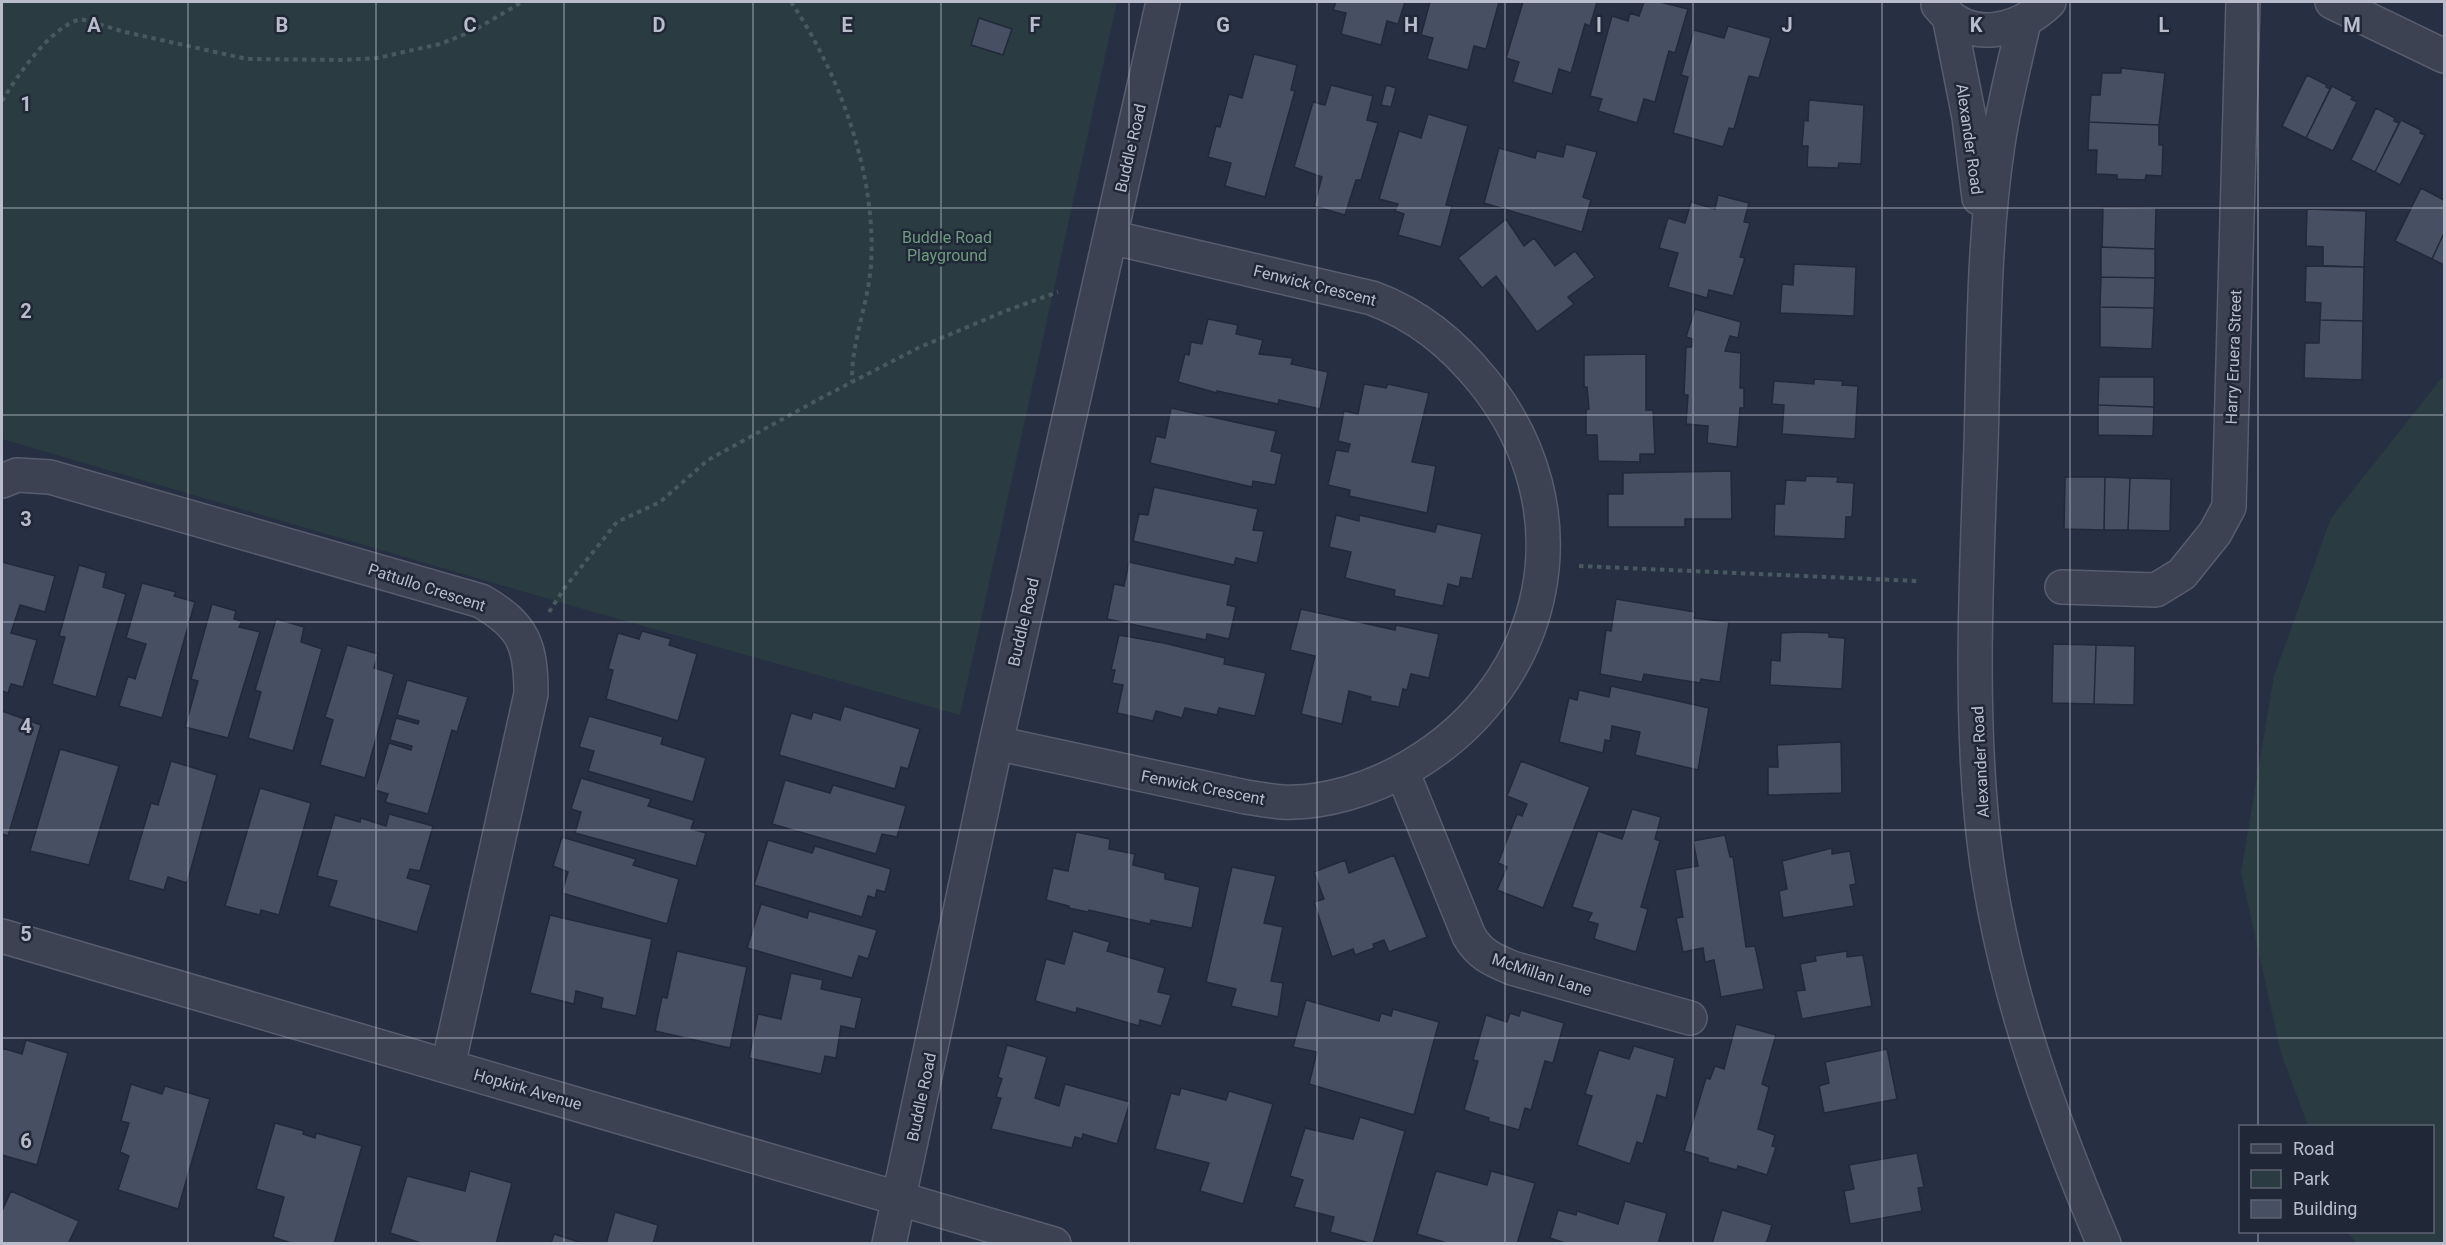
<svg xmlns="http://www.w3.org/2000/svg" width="2446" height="1245" font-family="Roboto,sans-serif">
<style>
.green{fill:#2a3c42}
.building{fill:#474f63;stroke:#222939;stroke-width:1.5}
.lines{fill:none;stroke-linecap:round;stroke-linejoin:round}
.minor-casing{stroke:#575d6c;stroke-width:36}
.tertiary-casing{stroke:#575d6c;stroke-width:36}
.path{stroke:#48595f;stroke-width:4;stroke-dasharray:4.5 4.5;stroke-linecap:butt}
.minor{stroke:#3c4251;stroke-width:33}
.tertiary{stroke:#3c4251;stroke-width:33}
.grid{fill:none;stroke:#b9bdcb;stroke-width:1.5;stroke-opacity:0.55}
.labels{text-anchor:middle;stroke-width:5;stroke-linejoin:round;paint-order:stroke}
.street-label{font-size:16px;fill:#b9bdcb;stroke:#202737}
.park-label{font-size:16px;fill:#719b80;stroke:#202737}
.grid-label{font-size:20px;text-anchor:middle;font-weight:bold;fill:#b9bdcb;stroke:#202737;stroke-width:5;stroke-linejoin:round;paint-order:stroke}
</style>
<rect width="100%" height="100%" fill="#272f42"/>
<path class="green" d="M2,2H1117L960,715L583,609L2,439Z
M2444,375V1243H2356L2348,1232H2432V1126H2308L2281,1053L2241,873L2274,676L2331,518Z"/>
<path class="building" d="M1336,2H1405L1398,24L1387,21L1381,45L1341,34L1346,13L1333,10Z
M1430,2H1499L1486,49L1474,46L1468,70L1427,59L1433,38L1421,35Z
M1523,2H1597L1590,26L1585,24L1571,73L1559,69L1552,94L1513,82L1519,62L1506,58Z
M1644,2H1660L1688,9L1675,53L1669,51L1655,102L1644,99L1637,123L1598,111L1602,99L1590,96L1612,16L1628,21L1630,13L1639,16Z
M979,18L1012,29L1003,55L971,45Z
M1728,26L1771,38L1759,78L1749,76L1734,129L1729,128L1723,147L1673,133L1688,77L1681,75L1694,30L1724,38Z
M1254,54L1297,65L1291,90L1295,91L1265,197L1225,186L1231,163L1208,157L1216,126L1220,127L1229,94L1242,98Z
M2121,68L2165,73L2159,125L2089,122L2091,95H2100L2102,73H2121Z
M2307,75L2327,85L2326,87L2330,89L2306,138L2282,126Z
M1331,85L1373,96L1367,120L1378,123L1361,180H1356L1345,215L1314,206L1322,177L1294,167L1313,102L1325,105Z
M1386,85L1396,88L1391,107L1381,105Z
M2332,86L2353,97L2351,99L2357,102L2333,151L2306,138Z
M1809,100L1864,105L1861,164L1839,163L1838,168L1807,167L1808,146H1802L1804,120L1808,121Z
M2376,108L2395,118L2394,121L2399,123L2375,172L2351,160Z
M1428,114L1468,126L1446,205L1452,206L1441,247L1398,235L1404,214L1395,211L1398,204L1379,199L1399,131L1421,138Z
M2401,120L2421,130L2420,133L2425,135L2400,185L2375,172Z
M2089,122L2159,125V145H2163L2162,176L2146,175L2145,180L2117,179V175L2096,174L2097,150H2088Z
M1566,144L1597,152L1583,197L1591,200L1582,232L1484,203L1499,148L1535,158L1537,151L1563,157Z
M2421,188L2444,200V233L2432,259L2395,241Z
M1718,195L1749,203L1744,222L1750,223L1740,257L1745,258L1733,296L1709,290L1707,298L1668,287L1678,253L1659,248L1668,218L1685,223L1691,202L1715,209Z
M2103,207L2156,208L2155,249L2102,247Z
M2307,209L2366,211L2364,267L2323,266V247L2306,246Z
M1506,219L1524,246L1534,238L1555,266L1575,251L1595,277L1568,297L1574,304L1537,332L1496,276L1482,288L1458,258Z
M2444,233V265L2432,259Z
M2101,247L2155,249V278L2101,277Z
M1794,264L1856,267L1854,316L1780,313L1782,284L1793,285Z
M2306,266L2364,267L2363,321L2320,320L2321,303L2305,302Z
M2101,277L2155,278L2154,308L2100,307Z
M2100,307L2154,308L2152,349L2100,347Z
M1695,309L1741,322L1738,338L1730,336L1725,351L1741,353L1740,388H1744V408H1740L1737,447L1707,443L1708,426L1686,424L1688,395H1684L1686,347H1692L1693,339L1686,337Z
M1208,319L1238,325L1236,334L1263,340L1259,354L1293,358L1291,364L1328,372L1320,409L1279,400L1278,404L1217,391V393L1178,382L1185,354L1189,355L1191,342L1202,344Z
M2320,320L2363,321L2362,380L2304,378L2305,343H2319Z
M1646,354V410H1653L1655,454H1640V462L1598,461L1597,435H1586V410L1589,409L1587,387H1584V355Z
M2099,377H2154V407L2098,405Z
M1814,379L1843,381L1842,385L1858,386L1855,439L1782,434L1784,405L1772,404L1774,381L1814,384Z
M1364,384L1386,388L1388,384L1429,393L1412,462L1436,466L1427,513L1349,496L1350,490L1328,485L1336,450L1348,452L1350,444L1338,441L1344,411L1358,414Z
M2098,405L2154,407L2153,436L2098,435Z
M1171,408L1276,431L1271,451L1282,454L1275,485L1253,481L1252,487L1150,463L1156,436L1165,438Z
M1731,471L1732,519H1685V527H1608V494H1623V473Z
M1806,476L1838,477L1837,482L1854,483L1852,517H1846L1845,539L1774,536L1775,504H1784L1786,480L1805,481Z
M2065,477H2105L2104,530L2064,529Z
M2105,477L2130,478L2128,530H2104Z
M2130,478L2171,479L2170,531L2128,530Z
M1154,487L1258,509L1253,530L1264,531L1257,563L1236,558L1234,565L1133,541L1139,514L1148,515Z
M1336,515L1359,521V515L1435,532L1437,524L1482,534L1472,579L1461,577L1459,587L1448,584L1443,606L1394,596L1395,590L1345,578L1351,552L1329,547Z
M2,562L55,576L45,612L20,605L11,633L37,640L23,687L11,684L8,693L2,691Z
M1129,562L1231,585L1227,605L1236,607L1229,639L1207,634L1206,640L1107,619L1114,584L1124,586Z
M79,565L106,573L103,587L126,594L96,697L52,684L65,637L59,636Z
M142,583L176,592L174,596L195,602L162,718L119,706L128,676L135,679L146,644L126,638Z
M1616,599L1695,612L1694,618L1729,622L1720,682L1701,679L1700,683L1644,674L1642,682L1600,674L1606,630L1611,631Z
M212,604L236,611L234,619L242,621L239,627L260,632L228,738L185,727L198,681L191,679Z
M1301,609L1395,630L1396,625L1439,634L1429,678L1411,674L1407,690L1403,689L1399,707L1370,701L1371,697L1349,691L1342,724L1301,714L1315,656L1290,650Z
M276,619L304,627L301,642L322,649L293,751L248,738L261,692L255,690Z
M642,631L671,639L669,645L697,654L678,721L606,699L613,670L608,669L618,633L639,639Z
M1801,632L1829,633V637L1845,638L1842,689L1770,685L1771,660L1780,661L1781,633Z
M1119,635L1164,643L1225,658L1224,664L1266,673L1255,716L1219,708L1217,715L1185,708L1182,718L1156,711L1153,721L1117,713L1123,685L1112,683L1115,670H1111Z
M2053,644L2096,645L2094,704L2052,703Z
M347,645L378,654L374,668L394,674L365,778L320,765L333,720L325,717Z
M2096,645L2135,646L2134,705L2094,704Z
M407,680L468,697L457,732L452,730L428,814L385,802L388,794L375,790L389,743L411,750L412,746L390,740L396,718L418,724L419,721L397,715Z
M1611,686L1709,708L1698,770L1635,755L1640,732L1612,726L1610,741L1605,740L1603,753L1559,742L1569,698L1577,700L1579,690L1609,697Z
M844,706L920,729L908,769L901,767L895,789L779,755L791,713L811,719L813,712L840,720Z
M2,711L41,725L8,836L2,834Z
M589,716L663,737L661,744L706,758L693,802L588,771L594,751L579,747Z
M1841,742L1842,793L1768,795V767H1778L1777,745Z
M60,749L119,766L89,865L30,851Z
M171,761L217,775L187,883L168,877L164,890L128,880L151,803L158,805Z
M1521,761L1590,787L1543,908L1497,890L1507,867L1498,863L1517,814L1522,816L1527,804L1507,796Z
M581,778L651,799L648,806L694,820L691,829L706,833L696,866L575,833L581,812L571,809Z
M785,780L830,793L833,785L906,806L897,837L882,834L876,854L772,824Z
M260,788L311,803L279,915L261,910L260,915L225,906Z
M1632,809L1661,817L1655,839L1660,841L1641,907L1648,909L1636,952L1594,939L1598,924L1588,921L1592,913L1572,907L1598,831L1622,839Z
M389,814L433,826L420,871L410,869L407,878L431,885L417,932L329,906L337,881L317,876L335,815L360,822L361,818L386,826Z
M1076,832L1110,839L1109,849L1135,854L1133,865L1165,873V879L1200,887L1192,928L1151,920L1150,924L1089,910L1088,912L1069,908V906L1046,900L1053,868L1068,871Z
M1725,835L1730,857H1733L1746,947L1755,946L1764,989L1721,997L1714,960L1705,962L1703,948L1683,952L1676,918L1683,917L1675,870L1698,866L1693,841Z
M562,837L636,859L633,865L679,879L667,924L562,893L568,872L553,866Z
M768,840L812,853L815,846L891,869L885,892L877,890L875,898L868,896L862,917L754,885Z
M1832,848V854L1850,851L1856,884L1850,885L1854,906L1783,918L1779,891L1787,889L1782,861Z
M1394,855L1427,937L1389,952L1384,940L1373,944L1374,948L1355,955L1353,949L1332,957L1314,902L1324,899L1314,872L1345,860L1349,873Z
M1232,867L1276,876L1264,923L1283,927L1271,981L1283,983L1278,1017L1231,1006L1236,989L1206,982Z
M761,904L807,918L809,911L877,930L868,959L859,956L852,978L747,948Z
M550,915L652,939L636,1016L601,1008L603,998L576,991L574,1004L530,993Z
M1073,931L1110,942L1107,951L1165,968L1158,992L1171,995L1161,1026L1140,1020L1139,1026L1077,1008L1076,1013L1035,1001L1046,959L1064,964Z
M677,951L747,967L730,1048L655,1031L662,997L667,998Z
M1847,951V957L1863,955L1872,1006L1802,1019L1796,991L1805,990L1800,964L1816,961L1815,956Z
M791,973L823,980L821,989L862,998L855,1029L841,1026L836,1058L825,1056L821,1074L749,1058L758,1014L781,1019Z
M1306,1000L1379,1021L1381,1013L1391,1016L1393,1009L1439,1022L1414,1115L1309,1084L1317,1052L1293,1047Z
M1521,1010L1564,1023L1553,1063L1545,1061L1531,1110L1525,1108L1519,1130L1488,1121L1489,1118L1464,1110L1478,1061L1473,1060L1486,1015L1507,1022L1510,1013L1519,1016Z
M1736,1024L1776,1035L1762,1084L1769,1087L1758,1129L1775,1135L1772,1146L1776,1147L1767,1175L1738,1166L1737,1170L1708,1162V1158L1684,1151L1706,1078L1710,1079L1715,1066L1724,1069Z
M26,1040L68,1053L37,1165L2,1155V1048L22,1054Z
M1007,1045L1047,1057L1035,1098L1059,1106L1065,1084L1130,1102L1117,1144L1083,1134L1082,1139L1075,1137L1072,1148L991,1129L1001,1098L996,1097L1002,1079L998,1077Z
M1634,1046L1675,1058L1666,1098L1657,1095L1643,1144L1637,1142L1630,1164L1577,1145L1592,1096L1585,1094L1599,1050L1629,1059Z
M1887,1049L1897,1099L1824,1113L1819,1086L1829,1083L1825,1062Z
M131,1084L162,1094L165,1086L210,1099L178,1209L118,1190L129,1156L120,1152L129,1123L121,1121Z
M1181,1088L1226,1100L1229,1091L1273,1104L1243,1204L1200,1191L1209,1163L1155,1149L1171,1093L1179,1095Z
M1360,1117L1405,1131L1373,1244L1330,1232L1334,1217L1294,1207L1303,1180L1290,1176L1305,1128L1353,1139Z
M275,1123L304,1131L303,1134L315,1138L316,1133L362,1146L334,1244H294L273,1237L284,1197L256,1189Z
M1917,1153L1924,1187L1918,1188L1922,1211L1850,1224L1844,1191L1854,1189L1849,1165Z
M470,1171L512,1183L496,1244H424L390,1233L407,1176L465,1191Z
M1436,1171L1487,1185L1491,1171L1535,1183L1517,1244H1450L1417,1234Z
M11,1191L79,1221L68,1244H2V1211Z
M1625,1201L1667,1213L1658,1244H1568L1550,1238L1558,1210L1576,1215L1577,1211L1618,1224Z
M1722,1210L1772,1225L1766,1244H1712Z
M615,1212L658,1225L653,1244H606Z
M554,1234L585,1244H551Z"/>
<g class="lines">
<g class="minor-casing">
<path id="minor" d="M2332,2L2444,56
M2,481L17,475L50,477L481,601C524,626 531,645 531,694L448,1066
M2062,587L2156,590L2182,574L2215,533L2229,507L2243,2
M996,743L1246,797C1258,799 1270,801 1282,802C1325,804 1374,788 1411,766C1552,683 1587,509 1483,381C1452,343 1418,315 1372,298L1110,237
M1402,771L1469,936C1480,955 1493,960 1512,968L1690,1018
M2,936L1054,1244
M889,1244L996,743L1163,2"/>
</g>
<g class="tertiary-casing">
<path id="tertiary" d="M1938,5C1969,45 2018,32 2049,2
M1949,16L1969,117L1979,198
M2024,22C2015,62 2004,103 1998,144C1983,243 1984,344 1981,444C1977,566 1970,690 1981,812C1994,963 2045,1105 2104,1244"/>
</g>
<path class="path" d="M791,2C840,74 877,177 871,265C868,305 851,342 852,382
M2,101C18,75 50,27 81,19L125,32L247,59L342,60L377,58L440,44L473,31L522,2
M1579,566L1917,581
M549,612L566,586L617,522L660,502L708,460L821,398L918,348L1008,310L1058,292"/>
<use href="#minor" class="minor"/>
<use href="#tertiary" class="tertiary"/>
</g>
<path class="grid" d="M188,2V1244M376,2V1244M564,2V1244M753,2V1244M941,2V1244M1129,2V1244M1317,2V1244M1505,2V1244M1693,2V1244M1882,2V1244M2070,2V1244M2258,2V1126M2,208H2444M2,415H2444M2,622H2444M2,830H2444M2,1038H2444M2258,1232V1244"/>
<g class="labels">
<g class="street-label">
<text transform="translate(1970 139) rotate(82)" y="6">Alexander Road</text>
<text transform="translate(1130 148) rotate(-77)" y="6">Buddle Road</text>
<text transform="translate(1315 285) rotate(14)" y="6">Fenwick Crescent</text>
<text transform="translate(2233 357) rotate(-88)" y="6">Harry Eruera Street</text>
<text transform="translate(427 587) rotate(18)" y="6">Pattullo Crescent</text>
<text transform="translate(1023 622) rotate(-77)" y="6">Buddle Road</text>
<text transform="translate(1980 762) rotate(-93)" y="6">Alexander Road</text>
<text transform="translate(1203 787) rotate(11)" y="6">Fenwick Crescent</text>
<text transform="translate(1542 974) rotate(18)" y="6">McMillan Lane</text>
<text transform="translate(528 1089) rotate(16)" y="6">Hopkirk Avenue</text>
<text transform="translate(921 1097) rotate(-78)" y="6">Buddle Road</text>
</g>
<g class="park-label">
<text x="947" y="243">Buddle Road<tspan x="947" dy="18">Playground</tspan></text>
</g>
</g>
<g class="grid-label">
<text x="94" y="32">A</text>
<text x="282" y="32">B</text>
<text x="470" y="32">C</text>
<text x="659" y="32">D</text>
<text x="847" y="32">E</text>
<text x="1035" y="32">F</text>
<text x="1223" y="32">G</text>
<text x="1411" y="32">H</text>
<text x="1599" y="32">I</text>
<text x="1787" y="32">J</text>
<text x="1976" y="32">K</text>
<text x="2164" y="32">L</text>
<text x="2352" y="32">M</text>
<text x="26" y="111">1</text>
<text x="26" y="318">2</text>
<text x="26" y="526">3</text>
<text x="26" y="733">4</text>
<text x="26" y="941">5</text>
<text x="26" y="1148">6</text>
</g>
<rect width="2446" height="1245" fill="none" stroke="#b9bdcb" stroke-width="6"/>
<rect x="2239" y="1125" width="195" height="108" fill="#202737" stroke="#5d6372" stroke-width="1.5"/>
<rect x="2251" y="1144" width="30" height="9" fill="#3c4251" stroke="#5d6372" stroke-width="1.5"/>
<text x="2293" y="1155" font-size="18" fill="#b9bdcb">Road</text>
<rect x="2251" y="1170" width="30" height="18" fill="#2a3c42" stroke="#5d6372" stroke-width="1.5"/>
<text x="2293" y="1185" font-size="18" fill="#b9bdcb">Park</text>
<rect x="2251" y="1200" width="30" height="18" fill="#474f63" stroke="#5d6372" stroke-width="1.5"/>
<text x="2293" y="1215" font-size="18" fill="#b9bdcb">Building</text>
</svg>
